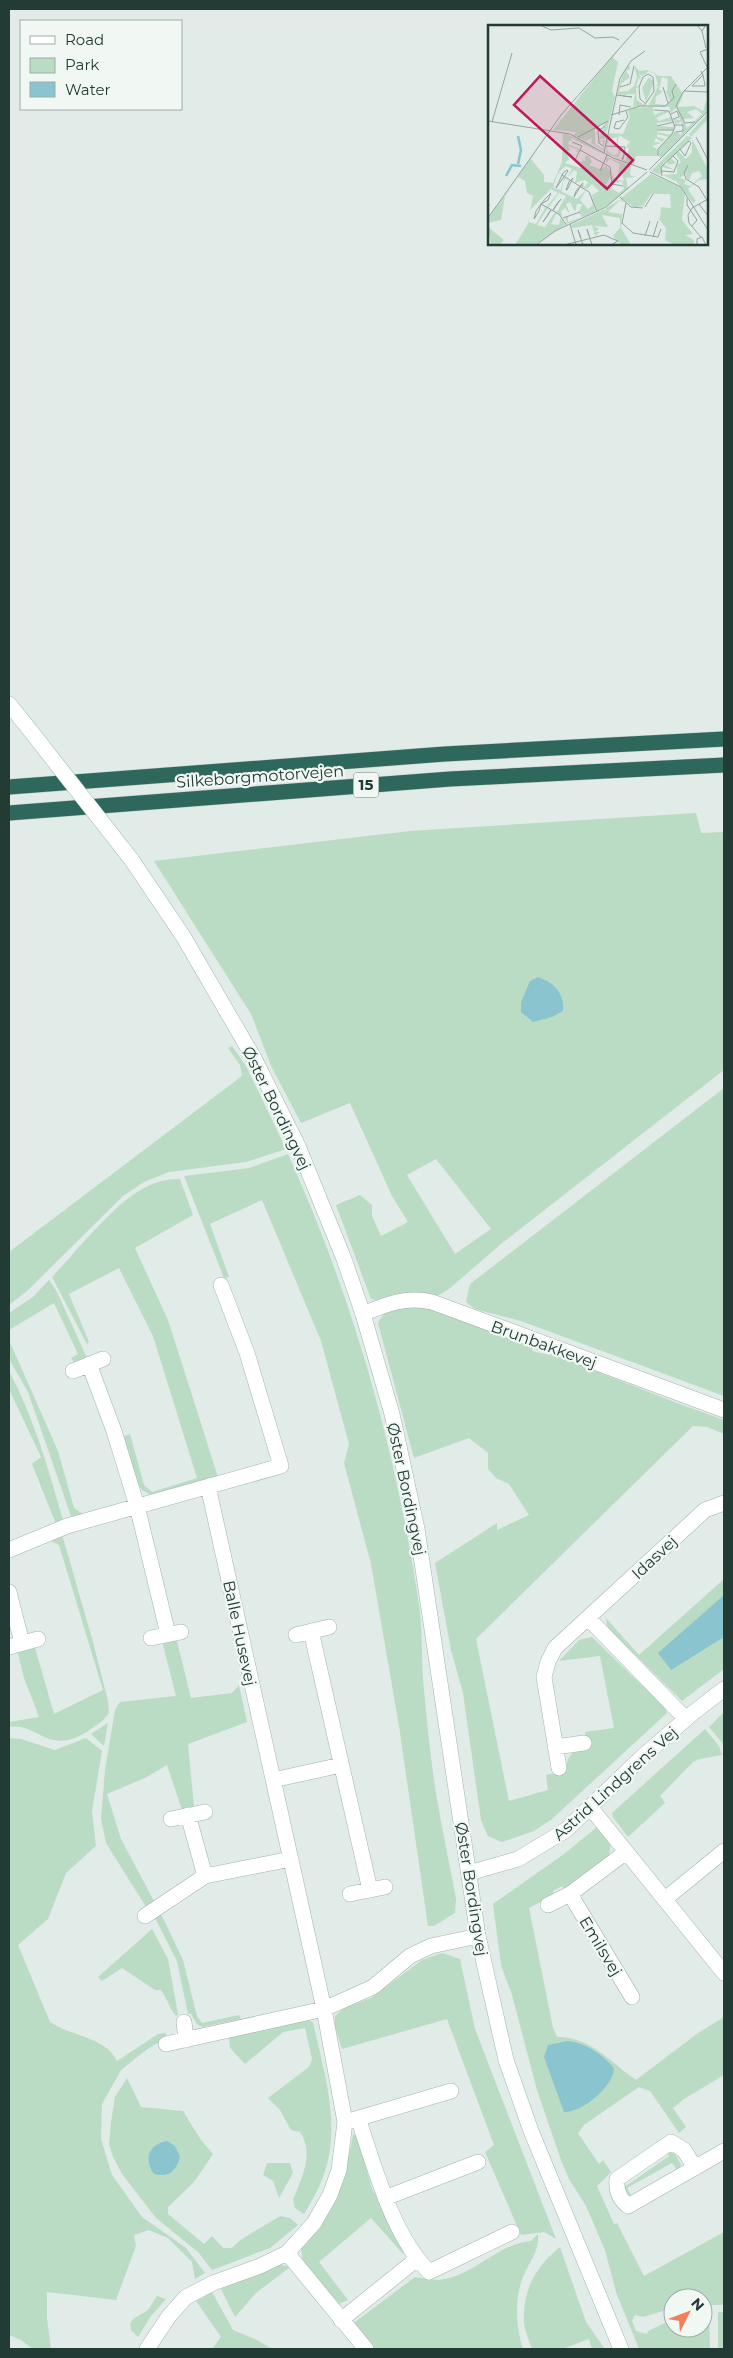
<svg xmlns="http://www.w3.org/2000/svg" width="733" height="2358" font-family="Montserrat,sans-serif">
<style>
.green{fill:#badcc4;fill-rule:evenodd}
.water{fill:#89c4cf}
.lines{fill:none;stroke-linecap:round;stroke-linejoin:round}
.street-casing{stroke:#a4b3ae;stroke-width:16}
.secondary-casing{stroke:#a0b7af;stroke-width:16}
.highway-casing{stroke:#c1c8c6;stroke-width:16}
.street{stroke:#fff;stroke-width:15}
.secondary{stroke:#fff;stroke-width:15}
.highway{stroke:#2e675c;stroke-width:15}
.secondary-bridge-casing{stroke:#a0b7af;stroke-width:16;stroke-linecap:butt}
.secondary-bridge{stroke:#fff;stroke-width:15}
.labels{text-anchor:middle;stroke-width:4.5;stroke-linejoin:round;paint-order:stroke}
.shield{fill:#f1f8f4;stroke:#60746e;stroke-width:1}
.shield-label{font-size:15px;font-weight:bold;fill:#223b35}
.street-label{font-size:16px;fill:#223b35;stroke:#f1f8f4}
.inset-river{fill:none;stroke:#89c4cf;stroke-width:2.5}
.inset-road{fill:none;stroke:#95a5a0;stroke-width:1}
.view{fill:#c2185b;fill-opacity:0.15;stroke:#c2185b;stroke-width:2.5}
.inset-edge{fill:none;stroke:#223b35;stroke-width:2.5}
</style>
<rect width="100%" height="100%" fill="#e1ebe7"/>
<path class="green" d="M696,813L701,833L724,832V1070L501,1244L449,1289L436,1297L380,1301L371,1299L336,1205L360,1195L372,1205V1216L381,1236L408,1222L392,1196L350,1103L301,1123L272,1068L251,1014L154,861L410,831ZM436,1159L491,1229L455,1254L407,1175Z
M232,1046L246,1066L286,1149L246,1162L169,1172L144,1182L123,1196L27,1291L9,1305V1252L242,1076L240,1065L228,1048Z
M724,1088V1396L521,1321L475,1309L466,1302L470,1284Z
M288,1154C353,1298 396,1449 419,1605C423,1633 421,1661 424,1690C428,1731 432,1775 440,1816C445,1844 451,1871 456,1899L455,1913L434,1926H428L399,1726L371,1564L344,1463L349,1444L321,1341L262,1200L210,1224L229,1277L224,1278L184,1176L249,1168Z
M180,1179L193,1215L135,1248L168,1320L218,1477L151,1495L142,1490L138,1484L123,1437L130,1434L144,1485L152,1492L197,1478L153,1336L119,1268L69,1294L89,1342L87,1344L52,1277C77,1251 118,1198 150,1185C159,1181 170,1179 180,1179Z
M49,1280L57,1292L87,1358L75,1364L71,1358L78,1354L54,1303L9,1330V1313L33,1297Z
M417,1306L435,1308L533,1347L532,1351L559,1357L677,1403L724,1420V1434L707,1427L693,1426L476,1639L509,1801L548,1790L546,1775L565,1771L568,1759L572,1753L589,1748L585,1732L614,1728L600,1656L559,1661L579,1640L592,1637L665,1708L667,1713L552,1819L534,1831L502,1842L488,1836L481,1820L463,1693L451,1650L435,1563L497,1523V1530L529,1515L509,1484L496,1478L488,1469V1453L469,1438L414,1458L378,1323C385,1307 401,1308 417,1306Z
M9,1340L58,1451L74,1508L83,1514L72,1519L28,1392L9,1359Z
M9,1371C34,1418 49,1470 63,1521L56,1524L32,1464L41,1457L9,1389Z
M62,1534L93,1642L108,1701L109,1713C104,1721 95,1726 88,1731C49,1757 37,1722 9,1727V1722L39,1717L24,1678L17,1649L34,1644L54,1714L103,1690L59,1545L51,1541L43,1542Z
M724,1579V1669L682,1701L607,1627L606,1618L639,1655Z
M176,1637L191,1698L232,1693L239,1685L247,1722L188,1744L194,1806L182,1810L167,1765L145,1778L107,1794L121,1839L154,1901L146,1907L106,1843L101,1819L105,1770L115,1710L120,1702L176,1696L162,1641Z
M724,1712V1745L709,1727Z
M108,1723L104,1746L91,1734Z
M705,1729L719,1746L722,1755L700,1759L693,1762L660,1796L665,1803L628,1837L613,1817L612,1813Z
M9,1738L21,1739L55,1750L86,1738L102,1751L92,1811L96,1846L66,1873L48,1919L18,1945L50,2022C70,2036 106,2037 117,2061L158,2034L166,2033V2038L146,2050L121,2070L102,2104L101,2139L112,2175L142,2217L186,2248L205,2273L195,2279L192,2262L168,2238L149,2230L134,2235L136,2246L116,2300L47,2292V2318L51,2349H33L21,2340L9,2335Z
M597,1827L611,1842L609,1856L565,1890L562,1886L553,1891L554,1895L529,1908L553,2028L557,2037C591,2037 610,2062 636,2080L698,2033L724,2017V2075L684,2099L673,2108L686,2127L679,2133L650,2091L639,2087L584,2125L578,2133L599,2164L603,2160L611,2172L597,2186L614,2224L617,2223L644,2276L724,2232V2305H703V2298H673V2308L643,2317L635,2315L632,2321L636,2331L647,2334L648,2331L673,2319V2328H703V2313L709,2314L710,2349H639L616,2292L605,2250L586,2206L569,2179L561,2160L537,2090L512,1995L501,1965L493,1904L564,1854Z
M160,1912L183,1960L197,2016L202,2023L239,2015L241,2019L202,2027L197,2024L191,2014H188L177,1961L154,1916Z
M152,1929L168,1959L178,2014L176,2016C169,2008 168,2000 161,1990H155L122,1968L102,1981L98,1977Z
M442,1953L460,1959L475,2029L556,2239L544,2232L521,2235L485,2152L494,2145L447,2019L342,2049L335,2027V2016L344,2008L371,1998L422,1960Z
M303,2018L313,2022C324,2073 342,2126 323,2177C319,2189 311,2202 304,2214L295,2208L293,2200C301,2179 315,2154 300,2132L291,2130L280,2110L268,2098L309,2067L312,2059L305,2028L283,2032L245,2064L230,2048L229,2036Z
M127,2078L141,2107L183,2111L201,2140L213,2154L194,2182L168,2207V2214L204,2244L212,2236L223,2248H232C245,2234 264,2227 280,2216L290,2218L298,2225L270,2248L212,2270L198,2252L156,2218L122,2174L113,2157L109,2144L111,2122L115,2097Z
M353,2134L357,2136L372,2189L407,2250L403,2254L371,2218L319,2262L348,2300L336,2305L303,2263L301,2248C328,2217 347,2175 353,2134Z
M671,2152L676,2155L681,2165L677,2170L672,2163L627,2188L631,2195L629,2197L622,2188L625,2182L626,2186L669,2156L667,2153Z
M267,2163H290L293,2173L279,2198L273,2181L263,2175Z
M538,2234C539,2253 530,2260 523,2277C514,2299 516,2327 523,2349H372L351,2325L415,2277C423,2278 431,2280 439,2280C473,2277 497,2244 531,2241Z
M560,2247L586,2322L605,2349H592L589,2339L562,2349H532C529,2341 525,2331 524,2323C522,2291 536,2266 560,2247Z
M277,2264L290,2267L256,2293L235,2317L221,2289Z
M212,2292L233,2330L257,2340L272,2349H212L221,2337L196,2301Z
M157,2296L166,2299L151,2316L138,2337L131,2330L130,2324L133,2319L148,2310Z
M718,2312H724V2349H718Z"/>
<path class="water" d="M538,977C554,982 565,994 563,1011L552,1017L533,1022L521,1012V1002L530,981Z
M724,1595V1637L671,1670L658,1653Z
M567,2041C586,2043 601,2053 614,2068C614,2086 582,2113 564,2112L544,2057L548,2045Z
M167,2141L175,2146L180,2157C176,2171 169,2178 154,2174C143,2159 149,2144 167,2141Z"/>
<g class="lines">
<g class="street-casing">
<path id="street" d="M363,1314C386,1304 407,1296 432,1302L724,1410
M89,1364L114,1431L137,1506L168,1634
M73,1371L103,1359
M9,1550L67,1526L281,1466L247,1353L221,1285
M9,1592L22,1643
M588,1618L686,1719
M311,1631L370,1890
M296,1635L329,1627
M151,1638L181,1632
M9,1647L38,1639
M555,1747L584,1743
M559,1768L544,1677L548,1662L555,1648L705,1510L724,1503
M273,1780L341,1765
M590,1807L724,1973
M188,1815L205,1876
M171,1819L205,1812
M469,1873L518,1859L566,1830L642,1757L694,1712L724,1689
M350,1894L385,1887
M570,1894L632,1997
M665,1899L724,1851
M548,1905L570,1894L626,1852
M145,1916L205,1876L291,1859
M184,2022L186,2040
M166,2044L324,2009L373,1987L410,1956L431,1946L478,1936
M358,2118C375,2168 392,2234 429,2272L512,2232
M349,2121L451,2091
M695,2168L684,2150L671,2142L617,2179C616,2190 619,2199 628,2206L724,2151
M385,2198L478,2162
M287,2253L366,2349
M341,2320L417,2259
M147,2349L169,2316L186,2297L213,2283L260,2266L287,2253L314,2223L330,2195L339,2170L345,2122L324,2009L208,1486"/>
</g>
<g class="secondary-casing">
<path id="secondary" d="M9,704L33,734
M131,859L183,936L255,1060L298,1146L344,1259L363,1314L392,1414L417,1529L478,1936L506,2060L531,2131L621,2349"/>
</g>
<g class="highway-casing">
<path id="highway" d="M9,787L445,754L724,739
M9,813L450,779L724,765"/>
</g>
<use href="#street" class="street"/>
<use href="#secondary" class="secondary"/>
<use href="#highway" class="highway"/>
<g class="secondary-bridge-casing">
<path id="secondary-bridge" d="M33,734L131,859"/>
</g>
<use href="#secondary-bridge" class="secondary-bridge"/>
</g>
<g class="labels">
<rect class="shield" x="353.5" y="772.5" width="25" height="25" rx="4"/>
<g class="shield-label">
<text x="366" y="790">15</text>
</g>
<g class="street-label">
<text transform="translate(260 776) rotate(-4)" y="6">Silkeborgmotorvejen</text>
<text transform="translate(277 1108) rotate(64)" y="6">Øster Bordingvej</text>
<text transform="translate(544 1344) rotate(20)" y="6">Brunbakkevej</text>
<text transform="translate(407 1489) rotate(78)" y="6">Øster Bordingvej</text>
<text transform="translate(654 1557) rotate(-43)" y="6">Idasvej</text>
<text transform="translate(240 1633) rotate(78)" y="6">Balle Husevej</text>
<text transform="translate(615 1783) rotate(-42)" y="6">Astrid Lindgrens Vej</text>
<text transform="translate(472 1889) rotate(81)" y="6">Øster Bordingvej</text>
<text transform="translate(601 1946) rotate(59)" y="6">Emilsvej</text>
</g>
</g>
<g transform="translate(488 25)">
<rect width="220" height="220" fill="#e1ebe7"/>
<path d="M129,25L125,33L130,37L124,66L127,72L117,114H111L117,98L107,104V119L115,124V117L111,116L117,115L116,126L103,118L104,113L98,116L85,110L88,107L65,105ZM141,40L142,44L138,46L142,52L133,59L131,67L140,66L146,61L149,52L146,41L152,46L159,45L165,47L170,51H183L194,68L196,67L190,82L206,81L215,86L218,76L220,79V85L212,94L173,133L169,129L171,123L187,106L193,110L196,103L193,97L187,99L186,94L192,95L189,82L183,88L181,82H165L166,90L179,85L183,90L180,87L168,93L171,96L183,92L185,96L169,98V101L185,102V98L186,102L185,105L169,104V107L183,110L185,106L181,112L169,109V112L177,114L174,117L168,113L166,117L173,118L164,121L169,124V131H148L146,140L118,128L119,121L120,127L126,130L130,129L131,122H135L130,133L138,135L141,123L138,122L142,117L131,110L129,121V112L121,114L119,121L120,108L135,109L142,92L140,86L146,83L176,81L161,80L170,61H167L170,60L167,49L161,46L154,51L151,49L153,54L151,53L148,61L151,62L148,63L149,75L156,80L145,82L147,69L129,70L134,51ZM174,52L180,54L179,66L175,68L178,67L182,76L178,80L167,79L168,72L175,66L171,65ZM208,84L214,89L199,103L195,94L206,93L199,87ZM161,52L166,57L158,77L154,63ZM220,88V94L203,112L220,145V154L211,155L200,164L208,176L205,178L189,157L175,150L189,149V140L193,137L188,129L183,133L188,138L180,140L179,135L175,139L187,145L173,142V150L163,146L199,111L203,112L201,109ZM204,113V127L198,134L190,126ZM211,146L214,151L202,161L196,159L198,155L192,153L199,148L198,152L201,155L204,148ZM75,108L96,116L117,130L83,113L84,116H81L80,119L92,124L90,127H89L87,126L91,125L80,121L82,125L79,127L88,131L79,129L81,134L77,138L93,143L92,137L96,136L88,132L97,136V131H101L104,137L101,140L112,144L118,141L124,148L118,160L131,168L136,164L134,156L129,158L123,154L125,149L126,154L136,156L134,148L130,149L132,139L121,134L118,139V132L143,141L142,150L147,152L138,153L140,164L123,178L109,186L105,177L107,187L79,199L77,192L80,191V197L94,192L91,187L94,179H89L87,187L82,177L78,179L82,189L77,183L73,186L75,192L69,187L78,171L71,168L60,183L58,182L70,168L63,164L43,184L40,197L48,199L57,183L54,180L62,185L59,184L49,200L57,202L67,187L64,186L71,189L73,191L68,189L63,199L71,200L73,192L77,200L46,220H27L40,199L45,171L39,168L37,156L30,152L17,171L13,195L0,198V194L52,120L43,134L56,150V157L65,158L74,137ZM78,141L84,144L79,153L86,145L89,147L87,158L97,155L100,157L97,162L94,158L92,161L99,164L104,159L111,166L104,170L105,175L103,170L102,168L105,180L100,184L92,175L98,165L89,174L74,167L75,157L78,154L81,157V156L76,152L73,165L65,163L70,148L74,149L71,147ZM163,149L192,162L197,169L194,195L205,209L197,210L206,215V220H187L177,215L178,203L170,193H172L173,182L183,183L182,169H163L155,181L146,182L133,173ZM133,174L136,178L132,175L120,187L134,189L133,203L143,220H133L125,211L132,203V193L114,190L120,202L106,201L111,204L107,207H112L107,211L104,200L84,203L83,200L117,184L118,187V183ZM0,202L16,215L11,220H3Z" fill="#badcc4" fill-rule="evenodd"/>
<path class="inset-river" d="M30,111L33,125L30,139M18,151L24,140L33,141"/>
<path class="inset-road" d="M52,0L63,5L91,3L107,13L125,12L131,15M209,0L214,6L218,0M214,6L218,23M220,44L212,27L220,24M213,46L215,50L217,60V61H204L215,50M132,62L142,59L146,41M175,62L180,78M196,66L220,67M128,70L144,72L135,71M186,73L184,66L188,59M156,81L166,66L165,52L160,49L155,52L151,62L152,74L157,78M166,85L181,86L187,102L184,109L170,124V131M183,89L189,86L191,92L185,94M123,90L152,81H177L186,73M131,90L132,80L143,82M136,95L128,97L126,103L131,104L140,92L138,86M0,96L82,109L125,133L159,145M4,97L24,28M207,97L197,98L188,81L195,67L219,43M186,100H195V106L188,107M169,101L186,97M169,105H186M90,112L120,96M208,112L220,135M84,117L94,121L87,135M115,121L111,118L110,106L117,101M118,121L137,122V123L136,130L135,134H134L136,130M92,125L122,142L124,159L135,161M116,128L132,53L143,36L157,26M200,140L196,148L198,154L211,162L220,177M79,145L80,146L68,163L75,148ZM161,145L220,86M112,146L119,130M174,146L186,147L190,136L185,131M162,147L193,162L220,205M74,150L101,167L109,187M174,151L173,142L201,116L203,118L197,131L192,124M85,153L79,165H78L81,157ZM95,158L92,162L86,172L88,166ZM63,168L60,175L53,179L58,173ZM132,172L143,182L155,183M199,173V180L209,195L204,201M138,178L134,198L145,208L170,212L173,204M53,179L71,189L79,201M53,179L51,186L46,194L48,186ZM211,179L220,191M157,182L165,169M63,185L55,197L63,185M65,186L68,180L73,174L65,185M0,193L73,90L152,0M75,193L92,187M82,199L88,220M101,211L99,204L104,220M157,211L162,196M165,212L170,196M213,212L201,198L200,190L204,183L220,174M93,213L90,205L95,220M48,220L67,206L118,182L159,147M76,220L116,210L130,216L123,220M209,220V214L214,212L218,220"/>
<path class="view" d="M52,51L145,135L119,164L26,80Z"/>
<rect width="220" height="220" class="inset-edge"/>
</g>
<rect width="733" height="2358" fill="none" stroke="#223b35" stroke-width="20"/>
<rect x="20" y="20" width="162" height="90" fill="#f1f8f4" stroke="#9eaca8"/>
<rect x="30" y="36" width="25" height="8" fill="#ffffff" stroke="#9eaca8"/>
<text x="65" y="45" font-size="15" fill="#223b35">Road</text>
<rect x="30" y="58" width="25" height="15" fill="#badcc4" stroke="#9eaca8"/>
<text x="65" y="70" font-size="15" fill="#223b35">Park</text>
<rect x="30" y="82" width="25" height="15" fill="#89c4cf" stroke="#9eaca8"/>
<text x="65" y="95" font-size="15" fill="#223b35">Water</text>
<g transform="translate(688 2313) rotate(48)"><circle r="24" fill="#f1f8f4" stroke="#9eaca8"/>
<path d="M0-4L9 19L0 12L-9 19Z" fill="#ef815b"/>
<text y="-8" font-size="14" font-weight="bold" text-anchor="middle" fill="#223b35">N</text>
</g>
</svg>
